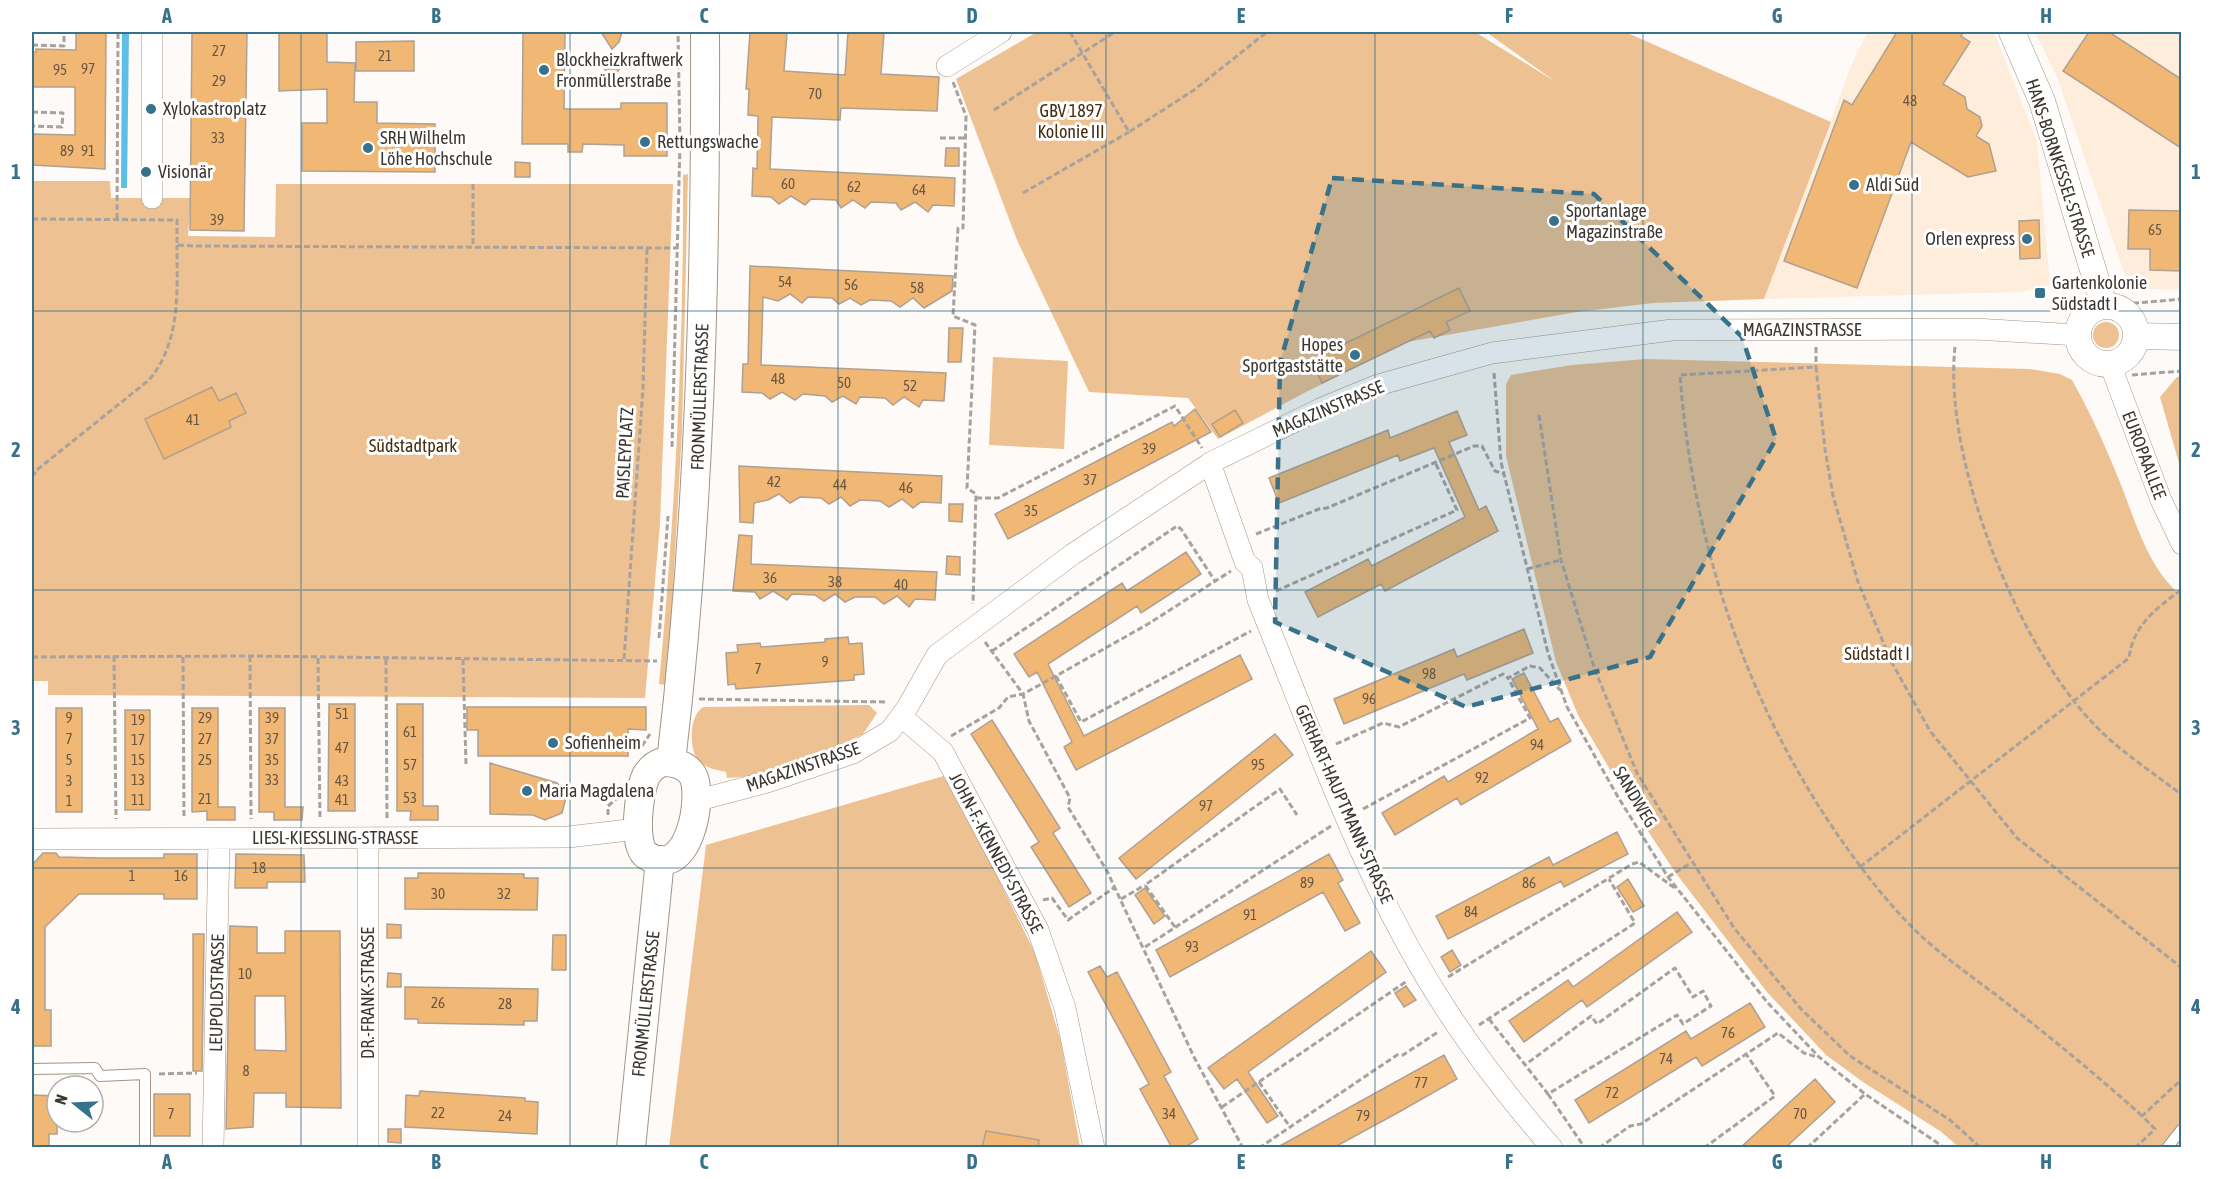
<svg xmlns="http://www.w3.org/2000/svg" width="2213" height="1179" font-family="'Asap Condensed',sans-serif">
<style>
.built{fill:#feeddb}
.green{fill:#edc191}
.water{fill:#5fbee7}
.building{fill:#f1b775;stroke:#afa091;stroke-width:1.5;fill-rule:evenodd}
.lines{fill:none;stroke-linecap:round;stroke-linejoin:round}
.service-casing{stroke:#a39485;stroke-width:12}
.minor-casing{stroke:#a39485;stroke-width:22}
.tertiary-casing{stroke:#a39485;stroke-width:27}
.secondary-casing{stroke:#a39485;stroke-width:30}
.path{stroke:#a7a29e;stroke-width:3;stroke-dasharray:6 3;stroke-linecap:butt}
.service{stroke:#fff;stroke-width:10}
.minor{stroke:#fff;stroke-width:21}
.tertiary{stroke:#fff;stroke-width:26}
.secondary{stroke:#fff;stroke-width:28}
.marked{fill:#37718a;fill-opacity:0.2;stroke:#37718a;stroke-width:4.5;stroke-dasharray:12 8;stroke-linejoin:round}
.grid{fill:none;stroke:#37718a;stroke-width:1.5;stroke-opacity:0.55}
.poi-dot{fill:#37718a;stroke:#fff;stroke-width:2}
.labels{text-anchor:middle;stroke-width:6;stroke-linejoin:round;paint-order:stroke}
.number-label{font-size:15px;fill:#6a5742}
.poi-label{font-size:18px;fill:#3d3731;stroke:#fff;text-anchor:start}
.park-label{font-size:18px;fill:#462e11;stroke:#fff}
.street-label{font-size:18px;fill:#3d3731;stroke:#fff}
.neatline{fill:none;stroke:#37718a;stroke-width:2}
.grid-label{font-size:20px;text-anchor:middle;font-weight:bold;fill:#37718a}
</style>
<rect width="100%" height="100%" fill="#fefaf7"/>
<path class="built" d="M1868,32H1994L2037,141L2050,285L2021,292L1764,299L1853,61Z
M2035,32H2181V289H2144L2125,275L2057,77Z"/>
<path class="green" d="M1037,32H1475L1556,82L1486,32H1625L1831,122L1764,299L1653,303L1577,312L1407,342L1306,392L1218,439L1188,398L1089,392L1017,240L956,79Z
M688,174L682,430L672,606L676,610L666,685L659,684C675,514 684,345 683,175Z
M32,181H110L111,198H191L188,236L275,237L276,184H673L660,523L645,698L48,695V681H32Z
M2093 335a13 13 0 1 1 26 0a13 13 0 1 1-26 0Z
M993,357L1068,361L1064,449L989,445Z
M1646,359L2030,369L2060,374L2072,380C2089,410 2104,443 2117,475C2134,515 2146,567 2181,595L2182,1136L2172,1147H1959L1940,1131L1863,1082L1826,1055L1767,992L1675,872L1632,807L1578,715L1556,662L1506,456V384L1511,375L1572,365Z
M2181,376H2182L2181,470L2160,397L2177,377Z
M869,705L877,713L863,734L831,750L756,776L727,778L726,772C715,770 702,767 696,757C689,744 690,715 703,707Z
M947,775L1035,953L1061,1042L1080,1147L669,1148L706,845Z"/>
<path class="water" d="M122,32H129L127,188H121Z"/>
<path class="building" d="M76,32H106L105,169L32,165V134L75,135V87H32V52H36V49L76,50Z
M192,32H247L244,231L190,230Z
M279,32H327V62L355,63L354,102H377V123L435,124V172L302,171V123H327V89L279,91Z
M523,32H565L564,109H621V103H667V156H624V145L583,144L582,152H568V144H522Z
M601,32H622L619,42L612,49Z
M750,32H787L784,71L845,75L848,32H884L881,74L939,77L937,111L841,108L840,120L772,117L770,169L955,178L954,206L933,205L928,212L915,202L901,210L896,203L871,202L865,208L853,200L841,208L836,200L811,199L805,205L791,196L779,204L771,197L752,196L753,168L757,169L758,116L748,115L749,89H746Z
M1897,32H1963L1961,36L1970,42L1943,84L1965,97L1967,109L1980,117L1982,126L1976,136L1989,144L1996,171L1968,177L1911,142L1857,288L1784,261L1844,100L1852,105Z
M2089,32H2109L2181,79V148L2063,71Z
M414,41V71H356V42Z
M604 66a8 8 0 1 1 16 0a8 8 0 1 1-16 0Z
M946,148H959V166H945Z
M515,162L530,163V177H515Z
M2129,210L2181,211V271L2150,270V249H2128Z
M2039,220L2040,258L2020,259L2019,221Z
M750,266L953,276L952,291L924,308L913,298L900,307L891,301L870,300L861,305L850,298L839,304L832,298L808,297L802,303L790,294L778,301L763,297L761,365L946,373L944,401L923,400L919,407L904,397L893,405L885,398L860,397L856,404L843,396L832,402L825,396L803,394L795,400L782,392L770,399L762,393L742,392L743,364H748Z
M1459,288L1470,311L1446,322L1450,330L1434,338L1430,331L1322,383L1311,360Z
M949,328H963L961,362H948Z
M212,387L219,401L236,393L246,413L229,421L231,427L164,459L145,419Z
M1195,409L1211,432L1008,539L995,514L1172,422L1174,426Z
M1235,410L1243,423L1220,437L1212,424Z
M1457,411L1467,435L1449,442L1479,510L1486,506L1498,531L1385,591L1381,584L1318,617L1305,592L1368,559L1372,566L1465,517L1434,448L1400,461L1398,455L1279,503L1269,478L1388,430L1390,438Z
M739,466L942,476L941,503L921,502L913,508L902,499L889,507L880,501L860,500L850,506L841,497L829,504L821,498L800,497L790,503L779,494L768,500L754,503L753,523L740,522Z
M949,504H963L962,522L949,521Z
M739,535L752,536L751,564L937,572L935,600L915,599L909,607L897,596L884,604L875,597H855L845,602L835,594L824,601L815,595L792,594L787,600L773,591L760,599L755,592L733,591Z
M1186,552L1201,574L1141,613L1137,606L1048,664L1084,736L1240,655L1252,679L1076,770L1064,747L1072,742L1037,672L1029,677L1014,654L1122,583L1127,591Z
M947,556L960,557V575L946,574Z
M1524,629L1533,653L1467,680L1464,674L1344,724L1334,699L1454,649L1457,657Z
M848,637L849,644L862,643L864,674L854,675V680L736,689L735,684L728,685L726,653L738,652L737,645L760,643L761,647L825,642V639Z
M1524,673L1550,722L1558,718L1571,741L1461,805L1457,798L1395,835L1382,813L1444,776L1448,782L1538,729L1512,679Z
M329,704H355V811H328Z
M397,704H423V806H438V820H410L411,811H397Z
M467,707H646V730L628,729V756H478V730H467Z
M56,708H82V812H56Z
M192,708H218V807H235V820H207V811L192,812Z
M259,708H285V807H303L302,820H274V812H259Z
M125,710H150V810H125Z
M992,720L1060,828L1053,833L1091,893L1069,907L1031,847L1039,842L971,734Z
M1275,734L1293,755L1136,879L1119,858Z
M490,763L557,783L567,794L562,813L545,820L533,815L490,814Z
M1617,832L1628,854L1564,887L1561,881L1448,939L1436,916L1549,857L1553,865Z
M43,853H56L59,857L100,858H164V854H197V899H164V894H79L45,927V1010H51V1046H32V865Z
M236,854L304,855L305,882H267V888H235Z
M1329,854L1343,880L1338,883L1360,923L1345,931L1323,892L1170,977L1156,950Z
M418,873L524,874V878H538L537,910L405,909V878H418Z
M1628,879L1644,906L1633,912L1617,887Z
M1145,888L1165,916L1154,924L1135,895Z
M1677,912L1692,932L1587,1007L1582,1000L1524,1042L1509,1021L1568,980L1573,987Z
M387,924L401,925V938H387Z
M230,926L257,927V953H285V931H340L341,1108L286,1107V1093H254L253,1127L226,1129ZM255,996H285L286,1051L255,1050Z
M193,934H204L202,1071H193Z
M553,935H566V970H552Z
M1452,950L1461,965L1450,972L1441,957Z
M1371,951L1386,972L1248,1072L1278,1116L1267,1123L1237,1079L1224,1089L1208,1068Z
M1100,966L1107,977L1117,972L1171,1072L1164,1076L1198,1139L1184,1148H1172L1140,1089L1149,1084L1088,972Z
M388,973L401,974V987H387Z
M1406,986L1416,1000L1404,1007L1395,993Z
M405,987L538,989L537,1021H524V1025L418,1023V1019H405Z
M1750,1003L1765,1027L1702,1066L1696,1057L1589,1123L1575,1100L1686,1031L1691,1039Z
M1444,1055L1457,1079L1399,1112L1333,1148H1276Z
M1815,1079L1835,1102L1785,1148H1740Z
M420,1091L525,1098V1101L538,1102L537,1134L405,1127L406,1095L419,1096Z
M154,1094H190V1136H154Z
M32,1095L57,1096V1134H49V1148H32Z
M388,1129H401V1143L388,1142Z
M986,1131L1039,1140L1038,1148H982Z"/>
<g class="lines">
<g class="service-casing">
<path id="service" d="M32,1069L95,1068L100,1076L145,1074V1148
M2167,1148L2182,1129"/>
</g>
<g class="minor-casing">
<path id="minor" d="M152,32V198
M947,66L1001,32
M2110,364L2161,500L2182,544
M1210,463L1245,562L1252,568L1258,600C1314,737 1363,881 1444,1006C1476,1056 1513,1103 1552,1148
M902,717L943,752L1038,930L1065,1008L1094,1148
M695,801L767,782L853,753L890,731L907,708L937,655L1073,554L1212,462L1320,409L1378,385L1492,353L1672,330L1975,329L2078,335
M32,839L568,837L637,829
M213,1148L219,839
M368,1148V839"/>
</g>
<g class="tertiary-casing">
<path id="tertiary" d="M2012,32L2042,101L2104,306
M2078 335a29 29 0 1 1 58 0a29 29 0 1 1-58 0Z
M2136,336L2182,337"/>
</g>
<g class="secondary-casing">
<path id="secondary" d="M663,762C674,762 685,764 692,774C705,794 689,884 646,855C632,845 639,790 646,776C650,769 656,764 663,762Z
M671,762C700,518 706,277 705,32
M631,1148L660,860"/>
</g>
<path class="path" d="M1070,32L1129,132L1194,90L1267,32
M1480,33L1481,32
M32,45L64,46V32
M953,82L966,116L963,228H958L953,316L975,325L967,488L976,494L973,604
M994,110L1115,32
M32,112L63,113L62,127L32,126
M940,138H965
M473,184V247
M1023,193L1129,132
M32,219L177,220V245L194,246L678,248
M117,219L118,32
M2124,304L2182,299
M1816,347V367
M1955,347C1943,457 2015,639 2090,720C2116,749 2151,771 2182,795
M1494,373L1501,462L1548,653L1567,707L1618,797L1668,877L1767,1002L1819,1057L1865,1094L1945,1148
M2132,375L2182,371
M1539,415L1561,560L1595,670L1637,773L1734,928L1801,1009L1850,1056L1950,1120L1981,1148
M672,447L680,145L678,32
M32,477L38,469L149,380C181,342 177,292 177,245
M976,498H998L1175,406L1202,448
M1256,534L1319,509L1327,508L1474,446H1482L1495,471L1504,474
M1527,569L1561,560
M1276,591L1457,510L1435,462
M659,638L668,516
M985,642L1023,694L1029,721L1070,798L1068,807L1107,871L1194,1057L1243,1148
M992,651L1177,526L1181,529L1215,581
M114,656L116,819
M250,656L251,819
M32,657L250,656L657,661
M183,657L184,819
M318,658L320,819
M386,659L387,819
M463,659L466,764
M624,659L643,388L647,248
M1056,676L1081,722L1251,631
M699,699L887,702
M951,736L999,708L1008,697L1023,694L1056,676L1148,624L1231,571
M1336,744L1383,723L1399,727L1503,674L1508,678L1530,666L1540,668L1560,690
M642,746L650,734
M1363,809L1530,718L1508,678
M608,815V806L616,799
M1860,867L2129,658C2133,625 2156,609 2182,589
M1668,877L1691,863
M1121,899L1145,885
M1043,900L1052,898L1068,920L1115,887
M1175,927L1145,885L1280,789L1297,815
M1145,947L1331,826
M1448,977L1632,864L1639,862L1676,889
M1489,1019L1548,1094L1677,1015L1683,1024L1711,1006L1703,991L1693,997L1675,968L1597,1024L1591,1016L1525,1065
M1479,1025L1635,923L1609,879
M159,1074L197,1073
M1259,1082L1290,1127
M1548,1094L1585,1148
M1222,1107L1407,981
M2142,1116C2099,1077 2055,1041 2009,1005C1980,982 1947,960 1919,934C1886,902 1859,866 1833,828C1742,693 1692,536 1680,375L1816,367L1825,449L1833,496L1858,582L1891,661L1930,731L2017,838L2182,968
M1259,1148L1397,1055H1403L1438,1032
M1599,1148L1630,1126L1641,1124L1778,1033L1804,1053L1817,1057
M1704,1148L1775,1096L1746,1054
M1807,1148L1865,1094
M2135,1148L2155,1129L2142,1116L2182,1079"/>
<use href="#service" class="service"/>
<use href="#minor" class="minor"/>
<use href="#tertiary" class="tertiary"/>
<use href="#secondary" class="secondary"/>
</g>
<path class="marked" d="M1332,178L1594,194L1742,337L1776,439L1650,657L1466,707L1275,622L1280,363Z"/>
<path class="grid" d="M301,32V1148M570,32V1148M838,32V1148M1106,32V1148M1375,32V1148M1643,32V1148M1912,32V1148M32,311H2182M32,590H2182M32,868H2182"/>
<g class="poi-dot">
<circle cx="544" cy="70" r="6"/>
<circle cx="151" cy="109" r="6"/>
<circle cx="645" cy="142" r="6"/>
<circle cx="368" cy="148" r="6"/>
<circle cx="146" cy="172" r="6"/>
<circle cx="1854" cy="185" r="6"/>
<circle cx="1554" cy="221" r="6"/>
<circle cx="2027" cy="239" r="6"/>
<rect x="2034" y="287" width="12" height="12" rx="3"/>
<circle cx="1355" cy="355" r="6"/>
<circle cx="553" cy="743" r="6"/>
<circle cx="527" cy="791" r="6"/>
</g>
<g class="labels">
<g class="number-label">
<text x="219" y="56">27</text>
<text x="385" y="61">21</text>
<text x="88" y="74">97</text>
<text x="60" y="75">95</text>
<text x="219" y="86">29</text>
<text x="815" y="99">70</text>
<text x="1910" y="106">48</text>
<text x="218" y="143">33</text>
<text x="67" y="156">89</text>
<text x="88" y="156">91</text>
<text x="788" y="189">60</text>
<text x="854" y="192">62</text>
<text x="919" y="195">64</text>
<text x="217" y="225">39</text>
<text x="2155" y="235">65</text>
<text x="785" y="287">54</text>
<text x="851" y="290">56</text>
<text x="917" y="293">58</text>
<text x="778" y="384">48</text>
<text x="844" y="388">50</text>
<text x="910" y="391">52</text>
<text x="193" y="425">41</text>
<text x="1149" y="454">39</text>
<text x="1090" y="485">37</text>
<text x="774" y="487">42</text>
<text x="840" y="490">44</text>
<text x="906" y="493">46</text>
<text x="1031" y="516">35</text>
<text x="770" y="583">36</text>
<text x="835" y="587">38</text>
<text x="901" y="590">40</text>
<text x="825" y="667">9</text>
<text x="758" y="674">7</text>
<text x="1429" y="679">98</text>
<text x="1369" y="704">96</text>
<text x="342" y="719">51</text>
<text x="69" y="723">9</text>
<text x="205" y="723">29</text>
<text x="272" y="723">39</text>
<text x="138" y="725">19</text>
<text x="410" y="737">61</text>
<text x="69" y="744">7</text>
<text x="205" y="744">27</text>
<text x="272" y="744">37</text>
<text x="138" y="745">17</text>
<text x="1537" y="750">94</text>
<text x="342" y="753">47</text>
<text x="69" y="765">5</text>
<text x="138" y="765">15</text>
<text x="205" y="765">25</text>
<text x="272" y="765">35</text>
<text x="410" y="770">57</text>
<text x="1258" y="770">95</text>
<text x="1482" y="783">92</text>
<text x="138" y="785">13</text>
<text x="272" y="785">33</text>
<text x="69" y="786">3</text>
<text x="342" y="786">43</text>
<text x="410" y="803">53</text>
<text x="205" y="804">21</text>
<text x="138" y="805">11</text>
<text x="342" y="805">41</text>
<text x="69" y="806">1</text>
<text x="1206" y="811">97</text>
<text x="259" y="873">18</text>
<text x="132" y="881">1</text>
<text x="181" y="881">16</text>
<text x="1307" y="888">89</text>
<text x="1529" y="888">86</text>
<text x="438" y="899">30</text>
<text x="504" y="899">32</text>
<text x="1471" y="917">84</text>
<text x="1250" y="920">91</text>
<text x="1192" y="952">93</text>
<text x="245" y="979">10</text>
<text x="438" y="1008">26</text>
<text x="505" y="1009">28</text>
<text x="1728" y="1038">76</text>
<text x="1666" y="1064">74</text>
<text x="246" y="1076">8</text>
<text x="1421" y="1088">77</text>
<text x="1612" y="1098">72</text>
<text x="438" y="1118">22</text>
<text x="171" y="1119">7</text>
<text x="1169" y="1119">34</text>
<text x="1800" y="1119">70</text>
<text x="505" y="1121">24</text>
<text x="1363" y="1121">79</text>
</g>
<g class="poi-label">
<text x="556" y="66">Blockheizkraftwerk<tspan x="556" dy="21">Fronmüllerstraße</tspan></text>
<text x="163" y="115">Xylokastroplatz</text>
<text x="380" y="144">SRH Wilhelm<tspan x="380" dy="21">Löhe Hochschule</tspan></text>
<text x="657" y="148">Rettungswache</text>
<text x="158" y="178">Visionär</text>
<text x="1866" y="191">Aldi Süd</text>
<text x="1566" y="217">Sportanlage<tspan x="1566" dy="21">Magazinstraße</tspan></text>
<text x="2015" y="245" text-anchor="end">Orlen express</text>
<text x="2052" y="289">Gartenkolonie<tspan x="2052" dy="21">Südstadt I</tspan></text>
<text x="1343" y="351" text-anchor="end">Hopes<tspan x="1343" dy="21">Sportgaststätte</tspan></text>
<text x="565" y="749">Sofienheim</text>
<text x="539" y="797">Maria Magdalena</text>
</g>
<g class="park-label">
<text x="1071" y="117">GBV 1897<tspan x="1071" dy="21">Kolonie III</tspan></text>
<text x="413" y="452">Südstadtpark</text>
<text x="1877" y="660">Südstadt I</text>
</g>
<g class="street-label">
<text transform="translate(2060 168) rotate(72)" y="6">HANS-BORNKESSEL-STRASSE</text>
<text x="1802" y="336">MAGAZINSTRASSE</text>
<text transform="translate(700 397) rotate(-88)" y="6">FRONMÜLLERSTRASSE</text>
<text transform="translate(1328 409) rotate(-23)" y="6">MAGAZINSTRASSE</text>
<text transform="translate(625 453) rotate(-87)" y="6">PAISLEYPLATZ</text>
<text transform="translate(2144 455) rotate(69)" y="6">EUROPAALLEE</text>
<text transform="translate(803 767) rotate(-19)" y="6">MAGAZINSTRASSE</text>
<text transform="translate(1635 797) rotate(59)" y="6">SANDWEG</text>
<text transform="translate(1344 804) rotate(66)" y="6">GERHART-HAUPTMANN-STRASSE</text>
<text x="335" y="844">LIESL-KIESSLING-STRASSE</text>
<text transform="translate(996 853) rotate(62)" y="6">JOHN-F.-KENNEDY-STRASSE</text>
<text transform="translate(217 993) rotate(-89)" y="6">LEUPOLDSTRASSE</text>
<text transform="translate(368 993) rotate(-90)" y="6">DR.-FRANK-STRASSE</text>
<text transform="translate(646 1004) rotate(-84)" y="6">FRONMÜLLERSTRASSE</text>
</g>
</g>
<rect width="2213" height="1179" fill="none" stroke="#ffffff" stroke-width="66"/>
<g transform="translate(75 1104) rotate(288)"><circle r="28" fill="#ffffff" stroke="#b1afad" stroke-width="1.5"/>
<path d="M0-4.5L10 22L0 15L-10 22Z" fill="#37718a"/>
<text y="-9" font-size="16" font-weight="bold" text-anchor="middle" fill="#3d3731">N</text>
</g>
<rect x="33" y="33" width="2147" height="1113" class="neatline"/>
<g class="grid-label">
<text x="167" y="23">A</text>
<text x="436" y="23">B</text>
<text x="704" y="23">C</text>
<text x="972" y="23">D</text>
<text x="1241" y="23">E</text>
<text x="1509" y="23">F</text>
<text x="1777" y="23">G</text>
<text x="2046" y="23">H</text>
<text x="16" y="179">1</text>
<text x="2196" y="179">1</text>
<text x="16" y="457">2</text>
<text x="2196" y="457">2</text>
<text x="16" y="735">3</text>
<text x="2196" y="735">3</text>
<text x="16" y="1014">4</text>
<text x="2196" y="1014">4</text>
<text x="167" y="1169">A</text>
<text x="436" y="1169">B</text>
<text x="704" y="1169">C</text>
<text x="972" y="1169">D</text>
<text x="1241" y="1169">E</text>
<text x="1509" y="1169">F</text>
<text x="1777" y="1169">G</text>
<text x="2046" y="1169">H</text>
</g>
</svg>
